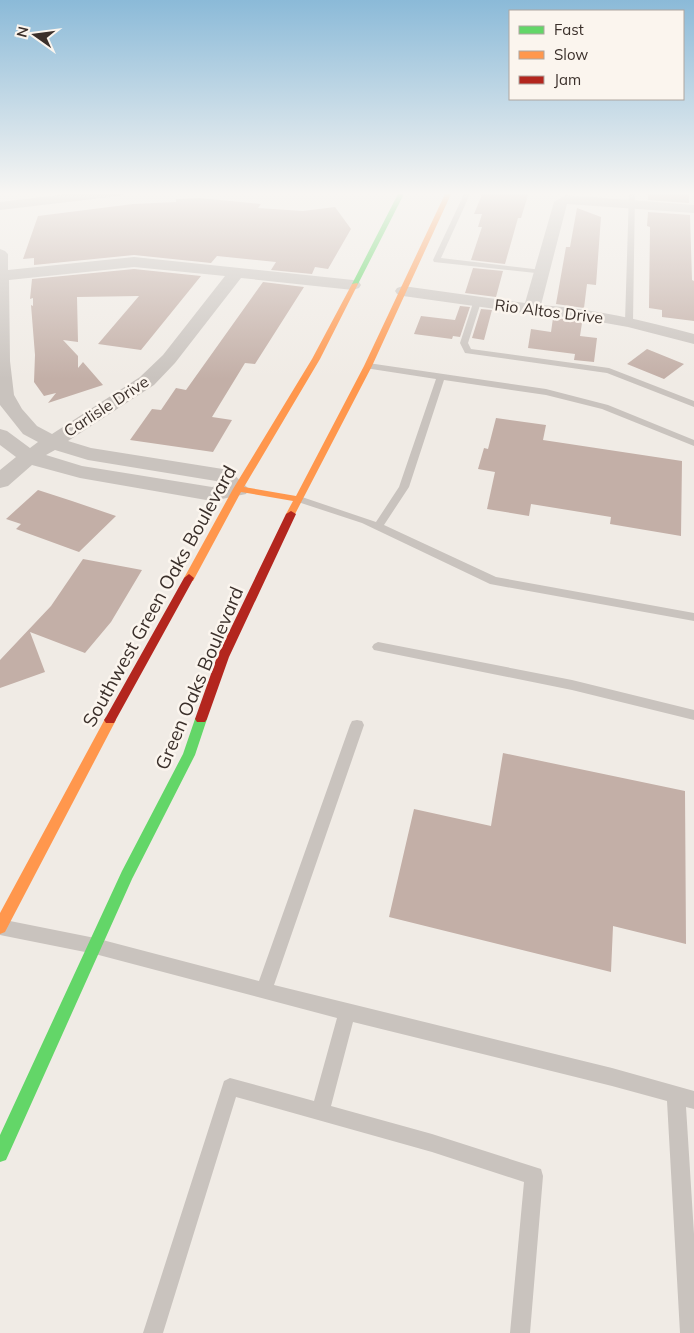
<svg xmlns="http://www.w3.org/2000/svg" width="694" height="1333" font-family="Mulish,sans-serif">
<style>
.building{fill:#c3afa7}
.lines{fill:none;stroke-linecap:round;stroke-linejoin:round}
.lane{fill:#c9c3be;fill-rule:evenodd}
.street{fill:#c9c3be;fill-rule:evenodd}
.fast{fill:#63d668;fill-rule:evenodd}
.slow{fill:#ff974d;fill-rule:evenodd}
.jam{fill:#b3261e;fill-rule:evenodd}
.labels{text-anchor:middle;stroke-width:5;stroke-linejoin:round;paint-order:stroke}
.far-street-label{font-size:16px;fill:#3b302b;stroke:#fbf5ee}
.street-label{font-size:19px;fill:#3b302b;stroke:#fbf5ee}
</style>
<rect width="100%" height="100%" fill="#f0ebe5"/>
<path class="building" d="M483,192H529L521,218H518L505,264L471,260L482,227H478L482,214H474Z
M648,192H689V203L648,200Z
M199,198L261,204L258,208L303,211L335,207L351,229L328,269L315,267L312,274L271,270L276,262L217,256L211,263L134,255L34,265V258L23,259L38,216L133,204L176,202V199Z
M577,208L601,217L596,285L587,284L584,308L556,304L566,247H570Z
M648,212L690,215L692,280L694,281V321L662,317V310L649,308L650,227L647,226Z
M473,268L503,271L496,297L465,293Z
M134,269L201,276L141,350L98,344L139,296L77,297L78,342L63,340L78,356V368L83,362L103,385L48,403L56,393L44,396L34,382L35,355L31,305L33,306V298L30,299L32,279Z
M263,282L304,287L255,364L245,363L212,417L232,420L213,452L130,440L152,409L161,410L176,388L186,390Z
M460,306L470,307L460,337L453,336L452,339L414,334L421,316L455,320Z
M481,309L492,310L484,340L472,338Z
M553,318L574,320L582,323L580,336L597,338L594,362L574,360L575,354L528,348L531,329L551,332Z
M647,349L684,364L664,379L627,364Z
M496,418L546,425L543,440L682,461L681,536L610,524L611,517L531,504L529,516L487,509L495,472L478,469L484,448L488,449Z
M38,490L72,501L116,516L79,552L16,529L21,524L6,519Z
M83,559L142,570L111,622L85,653L30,632L45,672L0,688V660L51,606Z
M503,753L685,791L686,944L613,926L611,972L389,917L414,809L491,826Z"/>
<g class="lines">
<path class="lane" d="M465,192H471L441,258L542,270H545V274L434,262L433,260Z
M629,192H635L633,322L629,324L625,322Z
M474,300L481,302L468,343L471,349L609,368L694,401V407L607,373L465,353L460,343Z
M368,363L546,389L608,405L694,440V446L602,409L546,395L444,380L409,487L384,525L496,577L694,613V621L490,584L362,523L295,501L294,499L295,497L299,496L376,522L399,487L436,379L365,368V364Z
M378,642L572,680L694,710V720L572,690L374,650L372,647L374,644Z
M357,720L362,721L364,725L274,985L612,1068L694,1091V1109L686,1107L694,1234V1333H680L667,1101L612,1086L353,1022L331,1106L432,1134L541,1169L543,1176L530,1333H510L524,1182L432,1152L236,1097L163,1333H143L224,1081L230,1078L314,1101L337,1018L95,954L0,935V919L95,938L259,981L350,725L352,721Z"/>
<path class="street" d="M84,192H126L119,196L0,210V202Z
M566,195L694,205V213L567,204L541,305C594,309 643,320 694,334V344L628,327L577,318L532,314L403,296L397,294L395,291L397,288L403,286L525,303L554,202Z
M0,249L5,251L8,254V270L134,257L353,280L359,282L361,285L359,288L353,290L241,278L175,363L154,385L68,441L91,448L229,470L249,489L246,494L212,501L80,478L32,465L8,486L0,488V470L16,457L0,445V429L7,431L30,448L38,442L23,434L0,405ZM134,267L225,276L163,355L140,377L52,434L37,426L22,409L14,395L10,361L9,280ZM55,450L88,460L216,481L221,485L212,487L82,466L46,455Z"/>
<path class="fast" d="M399,192H405L358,284L353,285L352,284Z
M201,714L205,716L207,719L195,755L132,879L6,1160L0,1162V1135L122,871L183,754L195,719L197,716Z"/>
<path class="slow" d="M446,192H452L372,366L294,516L291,517L286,514L293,501L241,492L193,581H185L184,578L233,489L312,359L352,284L357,283L358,284L320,359L244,487L296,496L364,366Z
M110,715L114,717L116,720L5,932L0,934V913L106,717Z"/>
<path class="jam" d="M291,511L296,514L229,657L207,719L205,722H197L195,719L217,657L286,514Z
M189,574L194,578L114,723H106L104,720L106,717L184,578Z"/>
</g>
<linearGradient id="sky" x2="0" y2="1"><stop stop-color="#8bbad8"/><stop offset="0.51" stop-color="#f8f6f3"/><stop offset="1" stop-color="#f8f6f3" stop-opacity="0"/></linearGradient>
<rect width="694" height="379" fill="url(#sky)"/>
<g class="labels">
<g class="far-street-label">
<text transform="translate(549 311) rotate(7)" y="6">Rio Altos Drive</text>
<text transform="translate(106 406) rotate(-33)" y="6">Carlisle Drive</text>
</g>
<g class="street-label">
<text transform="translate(159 596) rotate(-61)" y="7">Southwest Green Oaks Boulevard</text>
<text transform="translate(199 678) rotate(-67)" y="7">Green Oaks Boulevard</text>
</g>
</g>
<rect x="509" y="10" width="175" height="90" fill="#fbf5ee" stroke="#aea6a0"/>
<rect x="519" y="26" width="25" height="8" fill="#63d668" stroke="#aea6a0"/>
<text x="554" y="35" font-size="15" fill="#3b302b">Fast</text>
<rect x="519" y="51" width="25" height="8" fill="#ff974d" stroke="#aea6a0"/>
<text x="554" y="60" font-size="15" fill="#3b302b">Slow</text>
<rect x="519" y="76" width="25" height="8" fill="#b3261e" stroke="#aea6a0"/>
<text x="554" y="85" font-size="15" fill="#3b302b">Jam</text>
<g transform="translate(35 35) rotate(284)" stroke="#fbf5ee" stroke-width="4" paint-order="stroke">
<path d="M0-4L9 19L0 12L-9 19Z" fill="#3b302b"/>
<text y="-8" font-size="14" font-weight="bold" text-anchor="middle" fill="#3b302b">N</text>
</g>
</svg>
